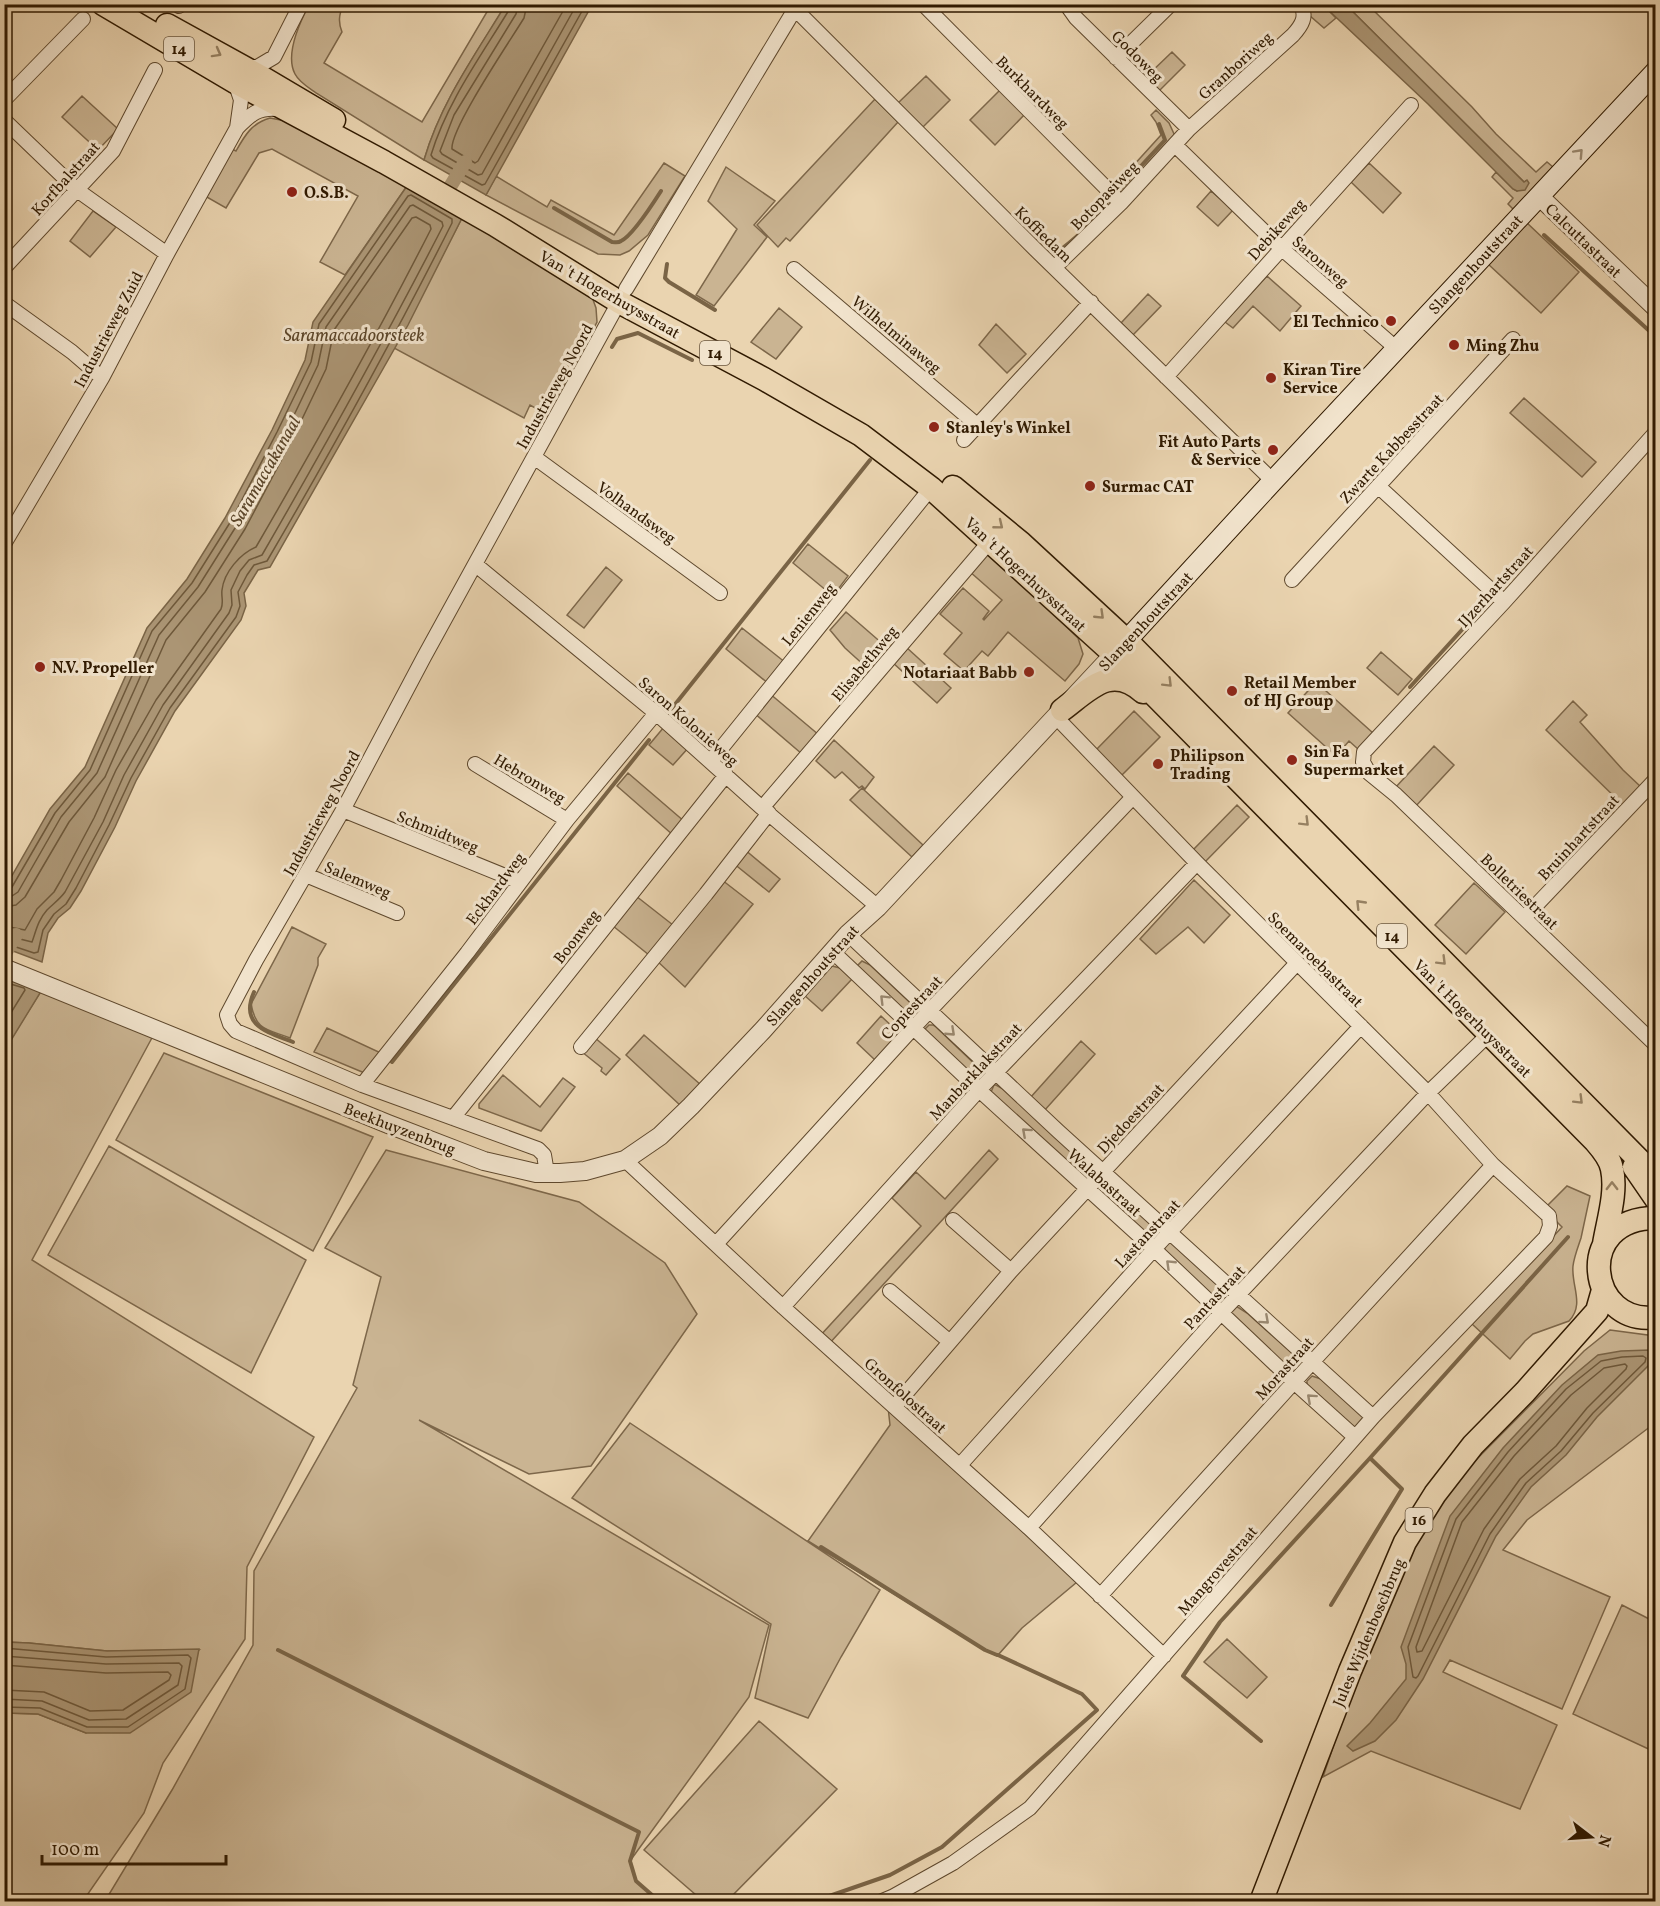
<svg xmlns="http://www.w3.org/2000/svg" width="1660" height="1906" font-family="Vollkorn,serif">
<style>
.green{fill:#cab492;stroke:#7d674a;stroke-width:1.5}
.water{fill:#ab9574;stroke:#7a6446;stroke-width:1.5}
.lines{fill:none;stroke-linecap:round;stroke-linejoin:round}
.shore{stroke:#6e583a;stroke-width:1.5}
.stream{stroke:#7a6446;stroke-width:4}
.canal{stroke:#ab9574;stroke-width:14}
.minor-casing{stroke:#5e482d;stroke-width:16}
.tertiary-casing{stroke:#5e482d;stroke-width:20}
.secondary-casing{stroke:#301a01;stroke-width:22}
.primary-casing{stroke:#301a01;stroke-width:25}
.minor{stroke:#f1e3cc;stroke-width:14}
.tertiary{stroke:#f1e3cc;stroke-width:18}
.secondary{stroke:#f1e3cc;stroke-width:20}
.primary{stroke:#ead4b0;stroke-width:22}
.oneway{stroke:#968061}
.oneway2{stroke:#9a8971}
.poi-dot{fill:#8f2418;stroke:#f1e3cc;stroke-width:2}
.labels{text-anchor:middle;stroke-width:6;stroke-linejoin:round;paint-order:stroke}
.shield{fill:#f1e3cc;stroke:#6a563e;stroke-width:1.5}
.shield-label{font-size:15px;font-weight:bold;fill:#301a01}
.street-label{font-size:16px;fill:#301a01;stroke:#f1e3cc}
.poi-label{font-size:16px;font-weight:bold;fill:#301a01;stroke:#f1e3cc;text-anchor:start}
.water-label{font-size:18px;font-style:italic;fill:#5b4529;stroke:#f1e3cc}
</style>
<rect width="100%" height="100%" fill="#ead4b0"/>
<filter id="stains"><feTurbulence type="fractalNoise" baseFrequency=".00333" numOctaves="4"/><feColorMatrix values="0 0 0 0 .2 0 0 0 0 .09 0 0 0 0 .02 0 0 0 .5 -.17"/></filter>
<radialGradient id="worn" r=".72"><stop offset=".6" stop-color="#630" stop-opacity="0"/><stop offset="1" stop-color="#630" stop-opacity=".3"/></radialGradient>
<path class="green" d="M309,5H343C339,15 338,22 342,32L324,63L422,122L491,5H506C475,55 441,102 424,160L316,93C309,88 299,82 295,74C285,55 300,22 309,5Z
M1305,5H1323L1336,18L1324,28L1309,15Z
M1346,5H1368L1472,107L1496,134L1536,172L1547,162L1553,167L1517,206L1513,209L1508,204L1513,198L1492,177L1496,172L1513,189L1517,191L1527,181L1524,182Z
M1172,52L1185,65L1159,91L1146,77Z
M926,76L950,100L921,129L897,104Z
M1000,90L1025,114L995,145L970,120Z
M82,96L118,129L98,150L62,117Z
M875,99L898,122L790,241L786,238L778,247L757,225Z
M1156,110L1169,123L1175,136L1121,195L1112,189L1161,135L1156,122L1151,115Z
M270,118L286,121L407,186L345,275L320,262L358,196L272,149L259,153L226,208L205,196L232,149L236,151C245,135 252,123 270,118Z
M664,163L685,176L648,235L629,251L620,255L598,254L486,195L496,176L547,207L551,200L614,235Z
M1369,163L1401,193L1383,213L1351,182Z
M726,167L775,201L754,225L767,237L714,306L696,295L737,229L708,201Z
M1211,191L1233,210L1218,226L1197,207Z
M93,211L116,227L90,257L70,241Z
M462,218L592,297L596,308L597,322L548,415L530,405L524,418L394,348Z
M1526,222L1579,272L1541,313L1488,264Z
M1267,276L1301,306L1280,331L1253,306L1233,328L1225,322Z
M1148,294L1161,306L1133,335L1121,323Z
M779,308L802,327L776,359L751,342Z
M996,324L1026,354L1007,373L979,345Z
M1524,398L1596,462L1582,477L1510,413Z
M808,544L848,576L833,596L793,563Z
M984,554L992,555L1078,638L1083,654L1079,664L1065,681L1008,632L988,656L982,651L964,671L944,654L962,633L940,614L963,588L989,611L983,619L984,620L1002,600L969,571Z
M606,567L622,580L584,628L567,615Z
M846,612L884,645L866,667L845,648L830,630Z
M742,628L786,663L769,684L726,649Z
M906,647L951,688L937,703L892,662Z
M1381,652L1412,679L1398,695L1367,668Z
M1316,682L1373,733L1358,749L1349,741L1336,756L1288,713Z
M769,693L819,735L802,754L753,712Z
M1573,701L1587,715L1580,722L1623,770L1641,787L1624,806L1546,730Z
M1134,711L1160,737L1120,777L1095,751Z
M664,727L689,747L673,765L649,745Z
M834,740L874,777L865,789L862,786L859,788L842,772L835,778L816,761Z
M1434,746L1454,765L1415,807L1395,788Z
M628,773L685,822L673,835L617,786Z
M862,788L923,845L912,857L850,800Z
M1237,805L1249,817L1204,863L1192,851Z
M744,849L780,879L769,892L733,863Z
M722,880L753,904L685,987L656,960Z
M1194,880L1230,915L1204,943L1188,927L1156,954L1140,939Z
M1474,883L1505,912L1466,954L1435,925Z
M636,896L673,925L649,955L613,926Z
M292,927L326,944L318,958V965L290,1038C267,1029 256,1031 251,1004Z
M862,961L870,965L920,1012L916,1022L857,966Z
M832,966L840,968L852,979L822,1011L804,995Z
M48,980L160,1023L32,1260L314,1437L247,1567L245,1639L163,1763L144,1813L83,1901H5V1713L38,1714L86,1733L199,1650L107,1651L29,1643L5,1642L4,1050Z
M881,1016L897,1031V1036L875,1060L857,1043Z
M929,1025H933L936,1027L984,1073L986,1077L981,1084L924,1030Z
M327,1028L383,1054L367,1074L314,1052Z
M644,1035L701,1085L681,1106L626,1055Z
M594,1037L620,1059L606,1075L601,1071L602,1068L582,1052Z
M1081,1041L1095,1054L1044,1111L1030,1098Z
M164,1053L373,1137L313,1251L116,1140Z
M503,1075L540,1107L563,1078L575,1087L541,1131L479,1108V1104Z
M994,1085H996L1005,1090L1094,1172L1092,1176L1086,1179L991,1092Z
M109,1146L306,1260L251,1373L48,1255Z
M386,1150L579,1202L665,1263L697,1314L591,1466L529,1474L419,1420L769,1625L749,1697L630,1861L636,1881L660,1901H105L172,1790L253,1645L254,1571L357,1388L353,1385L381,1277L325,1248Z
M989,1150L998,1159L828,1345L819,1337L921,1226L892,1198L916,1172L945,1199Z
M1102,1181L1157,1229L1160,1233L1154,1241L1097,1190V1187Z
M1567,1186L1590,1196C1587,1210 1584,1224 1581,1238C1578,1247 1574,1257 1573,1266C1571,1286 1585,1304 1569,1321L1533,1334L1525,1341L1510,1359L1472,1324L1562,1227L1544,1209Z
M1168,1242L1172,1243L1225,1292L1226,1298L1221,1304L1164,1250Z
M1236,1306L1247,1313L1295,1356L1298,1361L1293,1369H1289L1230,1314L1231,1310Z
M1610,1330L1655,1336V1423L1527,1520L1503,1550L1610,1597L1562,1709L1450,1660L1443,1672L1557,1725L1520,1809L1371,1751L1323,1777L1371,1633L1413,1543L1456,1480L1584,1351Z
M1312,1376L1321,1379L1364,1417L1353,1430L1307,1386V1381Z
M888,1407L1077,1582L1022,1628L998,1655L985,1650L808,1541L890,1425Z
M630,1423L880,1590L841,1657L808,1718L755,1698L771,1624L572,1498Z
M1622,1605L1655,1622V1752L1573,1714Z
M1227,1639L1267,1677L1247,1698L1204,1662Z
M759,1721L837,1789L727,1901H703L644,1850Z"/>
<path class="water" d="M506,4L592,5L486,195L424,160C441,102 475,55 506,4Z
M1323,5H1346L1524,182L1527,180L1529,183L1525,190L1517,191L1513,189L1428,104Z
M407,186L462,218L408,325L270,567L258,570L244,593L246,606L241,620L175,711L136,781L115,827L81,891L70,908L58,918L48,933L42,962L5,948V888L50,809L85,767L147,628L187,579L225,518L272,430L305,360L313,322Z
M5,968L48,980L5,1050Z
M1650,1350L1655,1351V1359L1597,1417L1566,1455L1531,1487L1496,1536L1423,1679L1396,1720L1375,1741L1353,1751L1347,1746L1370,1723L1406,1679V1664L1401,1647L1450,1516L1503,1448L1562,1385L1598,1355L1621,1351Z
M5,1642L29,1643L107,1651L199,1649L191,1692L130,1733H86L38,1714L5,1713Z"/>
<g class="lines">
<path class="shore" d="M510,4L509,10C481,56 447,102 431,155L433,158L482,185L485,184L586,4
M518,4L516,14L454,115L440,151L442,154L478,175L482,174L577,4
M527,4L524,18C510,41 450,129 452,149L475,163L478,161L567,4
M4,890L12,887L55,813L90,770L152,631L192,583L231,521L277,432L311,362L319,324L408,196L411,195L452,219V223C394,338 332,450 267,561L254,565L247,575L238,592L240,606L236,617L170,708L131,778L109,825L76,888L66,904L54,914L43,930L38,952L34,953L4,943
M4,898L12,896L18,892L61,817L97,773L159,635L198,587L237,525L284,436L318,365L326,327L410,206L413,205L442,222L443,226C386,337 325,446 262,555L249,560L240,571L231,590L232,605L229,613L163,705L124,775L103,822L65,892C60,899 53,904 47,910C38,920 36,931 32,942L4,935
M4,907L16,905L25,897L69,822L105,777L166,640L205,592L245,529L292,440L326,369L334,330L412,218L416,217L430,225L431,229C376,337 317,442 256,547C240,554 224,572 222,590C221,597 224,602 221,609L156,700L116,770L94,818L61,880L54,892L37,909L25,930L4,926
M4,982L24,988L25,990L4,1024
M1643,1356L1646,1358L1645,1362L1593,1413L1561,1451L1526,1483L1490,1534L1418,1676L1416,1678L1413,1677L1408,1647L1456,1519L1508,1452L1566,1389L1601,1361L1622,1357Z
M1625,1364L1627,1366L1626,1369L1587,1408L1556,1446L1520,1479L1484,1529L1422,1651L1417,1652L1416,1647L1462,1522L1514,1456L1571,1395L1604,1368Z
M4,1648L106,1657L188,1655L191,1658L185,1689L128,1727H87L40,1708L4,1707
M4,1656L106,1664L179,1663L182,1666L178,1685L126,1719L89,1720L42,1701L4,1699
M4,1665L106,1673L168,1672L171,1675L169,1680L123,1710L90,1711L44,1692L4,1690"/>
<path class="stream" d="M1117,192L1165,140L1159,124
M554,208L612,242C616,242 618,243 621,241C632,236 654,202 661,191
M1544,235L1656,337
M1050,252L1056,253C1069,244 1103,215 1107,202L1104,198
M667,264L665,278L669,282L715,310
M612,347L617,339L638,333L692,360
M1410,687L1489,600
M669,712L870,460
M254,992C239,1026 268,1032 293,1042
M392,1062L649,740
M1370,1458L1568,1237
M821,1547L985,1650L997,1655
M278,1650L639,1832L630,1861L636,1881L660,1902
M1261,1741L1183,1676L1220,1622L1370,1458L1402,1489L1331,1605
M812,1902L890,1875L942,1847L1097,1710L1082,1694L998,1655"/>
<path class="canal" d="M441,202L465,162
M4,955L16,935"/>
<g class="minor-casing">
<path id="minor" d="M923,4L1121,203
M1066,4L1076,18L1189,129
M179,6L180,4
M795,9L1035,249L1273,481
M1116,58L1171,4
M245,67H257L274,57L301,4
M235,82L241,100L237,128
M4,100L83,19
M4,120L77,190L167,254
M1175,145L1281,248L1397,349
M1055,267L1121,203L1189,129L1293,35C1302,25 1307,17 1301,4
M4,268L113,151L155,70
M794,269L977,425
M626,289L798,4
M4,303L72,352L102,378
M1166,377L1411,105
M1656,432L1504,602L1364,752L1363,762L1369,773L1396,795L1656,1045
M964,440L1091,302
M534,457L720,593
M1378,486L1504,602
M4,544L102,378L167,254L237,128C251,114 258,107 279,109
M476,565L656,713L762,808L878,907
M1292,580L1513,339
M711,761L931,488
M475,764L567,820
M762,808L991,540
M343,810L520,882
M306,875L397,913
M1524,918L1656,779
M848,934L1058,1131L1373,1417
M832,951L979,1090L1154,1249L1294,1382L1355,1437
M581,1047L706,894L769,813
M362,1085L467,953L567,820L656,713
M453,1118L726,775
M625,1160L783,1307L1029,1528L1164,1656
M547,1173L544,1155L538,1149L362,1085L236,1031L230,1024L227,1015L256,960L343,810L424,657L619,302
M953,1220L1011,1271
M716,1244L913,1028L1133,797
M890,1291L950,1342
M783,1307L979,1090L1197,863
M895,1406L1011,1271L1297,963
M960,1465L1154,1249L1361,1026
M1029,1528L1221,1313L1428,1093L1489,1034
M1100,1596L1294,1382L1493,1165
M880,1902L892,1897L953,1863L1030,1808L1373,1417L1546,1237L1550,1226L1549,1216L1493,1165L1428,1093L1197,863L1055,716"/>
</g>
<g class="tertiary-casing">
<path id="tertiary" d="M1539,196L1656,308
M4,968L388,1124L484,1161L536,1173H560L585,1171L625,1160L660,1136L691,1106L763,1030L848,934L878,907L1114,654"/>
</g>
<g class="secondary-casing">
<path id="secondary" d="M1116,652L1273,481L1656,71"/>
</g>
<g class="primary-casing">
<path id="primary" d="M103,4L235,82L384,162L495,225L619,302L764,379L861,435L931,488L1114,654L1595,1141C1602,1149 1610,1158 1612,1169C1617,1193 1608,1220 1604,1244
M167,25L263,78L334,120
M953,487L1021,543L1127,641L1656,1177
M1062,710C1089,690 1111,663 1143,692
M1634,1167L1656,1199
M1656,1218C1572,1218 1588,1327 1656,1317
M1261,1902L1350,1671L1405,1542L1435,1494L1473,1445L1525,1392L1597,1311L1603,1290"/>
</g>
<use href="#minor" class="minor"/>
<use href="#tertiary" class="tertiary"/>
<use href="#secondary" class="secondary"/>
<use href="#primary" class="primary"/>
</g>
<defs><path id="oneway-chevron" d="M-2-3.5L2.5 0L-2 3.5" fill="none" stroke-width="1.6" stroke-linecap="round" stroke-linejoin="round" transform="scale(1.5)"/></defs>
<g class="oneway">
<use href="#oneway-chevron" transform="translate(217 53) rotate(29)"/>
<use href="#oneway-chevron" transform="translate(999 525) rotate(39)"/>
<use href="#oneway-chevron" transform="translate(1100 615) rotate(44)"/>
<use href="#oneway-chevron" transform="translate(1168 683) rotate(45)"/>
<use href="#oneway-chevron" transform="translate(1305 822) rotate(45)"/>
<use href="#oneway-chevron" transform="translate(1360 904) rotate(-134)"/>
<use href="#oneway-chevron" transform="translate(1442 961) rotate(45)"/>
<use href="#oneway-chevron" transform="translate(1579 1100) rotate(45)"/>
<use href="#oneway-chevron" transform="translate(1612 1186) rotate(-90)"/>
</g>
<g class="oneway2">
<use href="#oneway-chevron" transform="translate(1579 153) rotate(-47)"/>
<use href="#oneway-chevron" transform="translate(884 999) rotate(-135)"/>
<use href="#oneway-chevron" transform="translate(951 1032) rotate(43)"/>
<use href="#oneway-chevron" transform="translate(1026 1132) rotate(-138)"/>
<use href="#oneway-chevron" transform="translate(1170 1264) rotate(-136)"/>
<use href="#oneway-chevron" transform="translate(1265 1320) rotate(42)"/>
<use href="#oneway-chevron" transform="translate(1311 1398) rotate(-138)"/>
</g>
<g class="poi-dot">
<circle cx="292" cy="192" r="6"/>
<circle cx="1391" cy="321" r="6"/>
<circle cx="1454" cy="345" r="6"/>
<circle cx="1271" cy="378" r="6"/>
<circle cx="934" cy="427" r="6"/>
<circle cx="1273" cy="450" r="6"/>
<circle cx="1090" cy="486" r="6"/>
<circle cx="40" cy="667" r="6"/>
<circle cx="1029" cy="672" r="6"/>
<circle cx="1232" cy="691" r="6"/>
<circle cx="1292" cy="760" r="6"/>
<circle cx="1158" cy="764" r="6"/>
</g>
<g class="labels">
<g class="shield">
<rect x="164" y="37" width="30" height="24" rx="4.5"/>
<rect x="700" y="341" width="30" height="24" rx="4.5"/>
<rect x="1377" y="924" width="30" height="24" rx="4.5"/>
<rect x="1405.5" y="1508" width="27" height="24" rx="4.5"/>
</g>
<g class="shield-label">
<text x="179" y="54">14</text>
<text x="715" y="358">14</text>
<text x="1392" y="941">14</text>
<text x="1419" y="1525">16</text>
</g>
<g class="street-label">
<text transform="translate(1138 56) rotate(45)" y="6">Godoweg</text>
<text transform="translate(1235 65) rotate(-42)" y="6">Granboriweg</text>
<text transform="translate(1033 92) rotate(45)" y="6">Burkhardweg</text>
<text transform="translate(65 178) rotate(-48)" y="6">Korfbalstraat</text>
<text transform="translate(1104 195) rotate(-46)" y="6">Botopasiweg</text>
<text transform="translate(1276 229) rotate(-48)" y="6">Debikeweg</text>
<text transform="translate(1044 234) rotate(44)" y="6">Koffiedam</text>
<text transform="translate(1584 240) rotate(44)" y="6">Calcuttastraat</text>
<text transform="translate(1321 261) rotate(41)" y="6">Saronweg</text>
<text transform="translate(1475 264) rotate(-47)" y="6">Slangenhoutstraat</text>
<text transform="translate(610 294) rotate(30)" y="6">Van 't Hogerhuysstraat</text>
<text transform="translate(108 329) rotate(-62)" y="6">Industrieweg Zuid</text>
<text transform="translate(897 334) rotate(40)" y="6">Wilhelminaweg</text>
<text transform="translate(554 386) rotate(-61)" y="6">Industrieweg Noord</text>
<text transform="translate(1391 448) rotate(-47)" y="6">Zwarte Kabbesstraat</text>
<text transform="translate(637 512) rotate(36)" y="6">Volhandsweg</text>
<text transform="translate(1026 574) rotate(43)" y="6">Van 't Hogerhuysstraat</text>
<text transform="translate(1495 586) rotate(-48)" y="6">IJzerhartstraat</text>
<text transform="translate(808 614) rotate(-51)" y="6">Lenienweg</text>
<text transform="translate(1145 621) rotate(-47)" y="6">Slangenhoutstraat</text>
<text transform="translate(864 663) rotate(-50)" y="6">Elisabethweg</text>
<text transform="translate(689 721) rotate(41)" y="6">Saron Kolonieweg</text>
<text transform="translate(530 778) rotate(31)" y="6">Hebronweg</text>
<text transform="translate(321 813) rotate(-61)" y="6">Industrieweg Noord</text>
<text transform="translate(438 831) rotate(22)" y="6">Schmidtweg</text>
<text transform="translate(1578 837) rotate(-47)" y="6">Bruinhartstraat</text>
<text transform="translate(358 879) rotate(23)" y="6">Salemweg</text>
<text transform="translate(495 888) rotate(-53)" y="6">Eckhardweg</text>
<text transform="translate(1520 891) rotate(44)" y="6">Bolletriestraat</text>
<text transform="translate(576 936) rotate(-52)" y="6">Boonweg</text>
<text transform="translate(1316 959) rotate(45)" y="6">Soemaroebastraat</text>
<text transform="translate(812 975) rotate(-48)" y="6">Slangenhoutstraat</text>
<text transform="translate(911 1007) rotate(-47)" y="6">Copiestraat</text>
<text transform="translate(1473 1018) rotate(45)" y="6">Van 't Hogerhuysstraat</text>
<text transform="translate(975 1071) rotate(-47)" y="6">Manbarklakstraat</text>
<text transform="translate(1130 1118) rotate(-47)" y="6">Djedoestraat</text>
<text transform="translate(400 1128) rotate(21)" y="6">Beekhuyzenbrug</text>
<text transform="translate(1105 1182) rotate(42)" y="6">Walabastraat</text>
<text transform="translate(1147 1233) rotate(-47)" y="6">Lastanstraat</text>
<text transform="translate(1214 1297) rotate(-47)" y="6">Pantastraat</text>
<text transform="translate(1284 1368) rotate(-48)" y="6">Morastraat</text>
<text transform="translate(906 1395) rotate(42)" y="6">Gronfolostraat</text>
<text transform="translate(1217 1570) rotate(-49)" y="6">Mangrovestraat</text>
<text transform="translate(1368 1632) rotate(-67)" y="6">Jules Wijdenboschbrug</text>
</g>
<g class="poi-label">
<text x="304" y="198">O.S.B.</text>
<text x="1379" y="327" text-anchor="end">El Technico</text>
<text x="1466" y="351">Ming Zhu</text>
<text x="1283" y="375">Kiran Tire<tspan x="1283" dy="18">Service</tspan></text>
<text x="946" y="433">Stanley's Winkel</text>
<text x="1261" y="447" text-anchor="end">Fit Auto Parts<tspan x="1261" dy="18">&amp; Service</tspan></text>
<text x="1102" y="492">Surmac CAT</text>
<text x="52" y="673">N.V. Propeller</text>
<text x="1017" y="678" text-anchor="end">Notariaat Babb</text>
<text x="1244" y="688">Retail Member<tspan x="1244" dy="18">of HJ Group</tspan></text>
<text x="1304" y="757">Sin Fa<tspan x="1304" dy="18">Supermarket</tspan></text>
<text x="1170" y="761">Philipson<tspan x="1170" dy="18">Trading</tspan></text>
</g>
<g class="water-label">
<text x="354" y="341">Saramaccadoorsteek</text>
<text transform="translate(265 471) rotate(-60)" y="6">Saramaccakanaal</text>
</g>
</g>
<rect width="1660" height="1906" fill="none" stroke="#ead4b0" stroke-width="24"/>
<rect x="6" y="6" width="1648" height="1894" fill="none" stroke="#301a01" stroke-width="3"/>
<rect x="12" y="12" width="1636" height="1882" fill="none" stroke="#301a01" stroke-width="1.5"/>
<g transform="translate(1591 1837) rotate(107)" stroke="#f1e3cc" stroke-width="4.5" paint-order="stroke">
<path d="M0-4.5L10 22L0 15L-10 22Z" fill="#301a01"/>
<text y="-9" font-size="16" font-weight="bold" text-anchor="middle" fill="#301a01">N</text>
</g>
<path d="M42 1855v9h184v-9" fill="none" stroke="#301a01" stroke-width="3"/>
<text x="51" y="1855" font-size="18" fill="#301a01" stroke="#f1e3cc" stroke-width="4.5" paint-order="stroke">100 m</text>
<rect width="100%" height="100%" filter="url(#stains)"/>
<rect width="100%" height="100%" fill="url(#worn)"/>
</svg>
